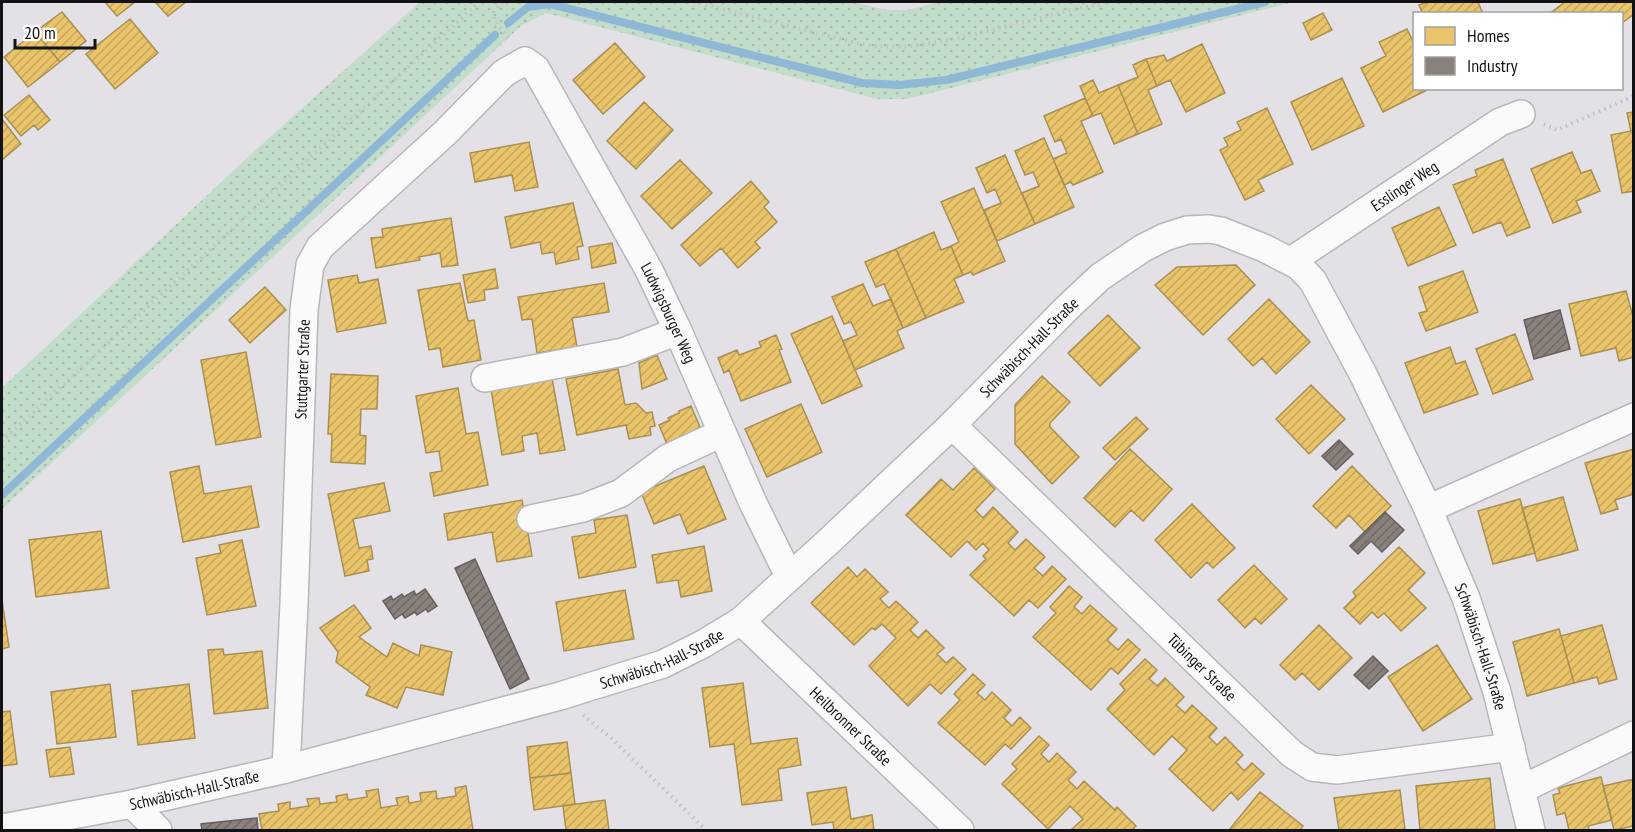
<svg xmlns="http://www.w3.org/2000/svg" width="1635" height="832" font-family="'PT Sans Narrow',sans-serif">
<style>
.grass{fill:url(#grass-dots)}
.homes{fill:url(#homes-hatch);stroke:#a98f51;stroke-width:1.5}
.industry{fill:url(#industry-hatch);stroke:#66605d;stroke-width:1.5}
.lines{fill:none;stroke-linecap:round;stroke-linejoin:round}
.stream{stroke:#8fb8d7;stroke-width:8}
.minor-casing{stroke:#b8b6bb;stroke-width:30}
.path{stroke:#c1c1c2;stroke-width:4;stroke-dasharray:1.5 4.5;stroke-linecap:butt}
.minor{stroke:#fbfafb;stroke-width:27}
.labels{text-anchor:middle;stroke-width:6;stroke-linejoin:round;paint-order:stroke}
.street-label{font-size:16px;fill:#131216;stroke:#fff}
</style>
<defs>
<pattern id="grass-dots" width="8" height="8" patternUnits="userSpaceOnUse" patternTransform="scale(1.5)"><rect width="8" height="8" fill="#c2ddca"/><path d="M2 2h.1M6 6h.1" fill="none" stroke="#a6bdad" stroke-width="1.8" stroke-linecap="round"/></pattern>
<pattern id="homes-hatch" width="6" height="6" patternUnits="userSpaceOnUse" patternTransform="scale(1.5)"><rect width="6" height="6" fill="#e9c46a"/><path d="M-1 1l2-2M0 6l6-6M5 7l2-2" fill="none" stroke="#c7a75b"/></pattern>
<pattern id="industry-hatch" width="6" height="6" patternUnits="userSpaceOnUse" patternTransform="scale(1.5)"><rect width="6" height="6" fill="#8a817c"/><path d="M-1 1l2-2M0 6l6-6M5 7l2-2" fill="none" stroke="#706865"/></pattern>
</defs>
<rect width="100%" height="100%" fill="#e3e1e6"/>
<path class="grass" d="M420,2H851L887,10H907L940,2H1294L907,99H877L546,13L521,26L2,509V388L249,156Z"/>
<path class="homes" d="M105,2H135L117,16Z
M155,2H186L168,16Z
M1428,2H1478L1483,14H1423L1419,5Z
M1565,2H1634V14L1622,23V14H1549Z
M62,12L86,41L60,62L35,32Z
M1323,13L1332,30L1311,40L1303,23Z
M130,19L158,53L115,89L86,54Z
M1407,29L1414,44V88H1431L1383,112L1361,68L1386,56L1379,42Z
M35,32L60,62L28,87L4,57Z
M615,43L645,77L603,114L573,80Z
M1202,44L1225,93L1186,112L1170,80L1157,86L1146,59L1164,55L1167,61Z
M1146,59L1157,86L1148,90L1162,124L1138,134L1118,85L1138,77L1133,65Z
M1342,78L1364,126L1312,150L1291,102Z
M1093,80L1099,93L1118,85L1138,134L1114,144L1101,113L1093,116L1080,86Z
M29,95L50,120L38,130L34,125L21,136L4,115Z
M1085,98L1093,116L1081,121L1103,172L1073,185L1071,182L1064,185L1053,159L1067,153L1061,139L1055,142L1044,116Z
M644,102L673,130L636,169L607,141Z
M1267,108L1293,164L1258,180L1264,191L1245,200L1220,150L1228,146L1224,138L1241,130L1237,122Z
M1634,112V191L1622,193L1611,135L1631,131L1627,113Z
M2,119L21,144L2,160Z
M1044,138L1074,207L1035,224L1022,193L1039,186L1033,172L1025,175L1015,151Z
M529,142L538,187L515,191L512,175L475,182L470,153Z
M1572,152L1581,173L1591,170L1600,191L1576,201L1581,212L1553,223L1531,169Z
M1005,155L1035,224L997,241L984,210L1001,203L995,189L987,193L976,168Z
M1503,159L1530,227L1507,236L1501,222L1473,233L1453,185L1477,176L1475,170Z
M680,160L712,193L672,229L641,196Z
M751,181L769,202L764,207L777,222L755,242L760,248L738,268L721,248L700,266L681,245Z
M974,188L1005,261L973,275L971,272L963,275L951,246L959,242L941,202Z
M573,203L583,246L577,247L579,259L556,264L554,252L542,254L540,242L511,248L505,217Z
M1439,207L1456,245L1408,266L1392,228Z
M451,218L458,265L442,267L440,253L419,257L420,260L376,268L371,238L383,237L382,229Z
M934,232L941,250L951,246L963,275L954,279L964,302L926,318L896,249Z
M612,243L616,263L592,268L589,247Z
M896,249L926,318L903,328L884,284L876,287L865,262Z
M1236,265L1255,285L1203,335L1155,285L1177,267Z
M495,269L498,288L484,290L485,300L468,303L463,275Z
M1463,271L1478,312L1426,331L1419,313L1427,311L1419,287Z
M357,275L359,283L378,279L386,323L337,332L328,280Z
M460,283L468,321L474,320L481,360L443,367L440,348L429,350L418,290Z
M604,283L609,312L572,318L577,347L537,353L532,319L522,320L518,297Z
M863,284L873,306L891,299L903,328L897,331L904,348L855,370L843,341L857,335L851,322L844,324L832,297Z
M265,287L286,310L250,343L229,320Z
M1626,291L1634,320V357L1619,361L1616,348L1581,356L1569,304Z
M1269,299L1310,342L1276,374L1262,358L1253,366L1228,339Z
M1108,315L1140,348L1100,386L1068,353Z
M832,316L862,386L822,404L791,334Z
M1515,334L1533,379L1493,394L1476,349Z
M776,335L782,349L779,350L791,382L741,401L729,370L724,373L718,358L737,350L739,355L761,347L759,342Z
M1450,347L1456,364L1465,361L1478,394L1424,413L1405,363Z
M246,352L261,437L216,445L201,360Z
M657,355L667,379L642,389L639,363Z
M618,369L625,405L636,403L646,413L652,412L655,426L650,427L651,435L629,439L626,425L577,435L566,379Z
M331,374L378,376L377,409H361L360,435L366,436L365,464L331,462L332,434H328Z
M1042,376L1070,402L1050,423V427L1079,457L1052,484L1015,444V405Z
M552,378L565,450L540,454L537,433L522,436L524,451L502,455L491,389Z
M1311,385L1345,419L1309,454L1276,419Z
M458,388L466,434L478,432L488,485L434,496L430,473L442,471L439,451L426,453L416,396Z
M801,404L822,452L767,477L745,429Z
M691,406L700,427L669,449L659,425L670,420L668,418L679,413V411Z
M1136,417L1148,429L1115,460L1103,448Z
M1130,449L1172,489L1143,521L1131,510L1115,527L1084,498Z
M1634,449V494L1615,500L1618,509L1601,514L1585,463Z
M199,466L204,494L251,486L259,527L183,542L170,472Z
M704,466L726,519L688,534L680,514L654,524L641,492Z
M1352,466L1391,506L1365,532L1349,515L1336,528L1313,506Z
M974,468L995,489L975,510L983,518L993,507L1018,532L1008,543L1015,550L1026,539L1045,557L1034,568L1043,576L1052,566L1066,579L1038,608L1029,600L1014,616L970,575L986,559L983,556L989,550L983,543L976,550L967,541L951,557L906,515L941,479L953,490Z
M384,483L390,511L353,519L359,548L371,546L373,559L367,560L369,571L345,576L328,494Z
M1563,497L1578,550L1537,561L1522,508Z
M1520,499L1535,553L1493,564L1478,511Z
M522,500L532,556L497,562L492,532L448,540L444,514Z
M1192,504L1235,548L1213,568L1207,562L1191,578L1155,540Z
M627,515L636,567L579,578L572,537L596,533L594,520Z
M101,531L109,588L36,597L29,540Z
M242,540L256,606L207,615L196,558L221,553L219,545Z
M704,546L712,591L681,597L678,580L657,583L652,555Z
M1399,547L1425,573L1408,590L1426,608L1401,631L1384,613L1378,618L1372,612L1360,624L1344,608L1356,596L1353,592Z
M1254,565L1287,599L1261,624L1255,618L1245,628L1218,600Z
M848,567L857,577L865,569L888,592L880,599L889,608L896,601L918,622L910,630L918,638L926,630L944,648L937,654L946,663L953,657L966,669L941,694L930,684L908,706L869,666L896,638L882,624L875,630L872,628L854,645L811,603Z
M1069,586L1082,597L1074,607L1082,614L1090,605L1117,629L1107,640L1118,650L1128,639L1140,650L1118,674L1111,668L1091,690L1033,637L1056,613L1050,607Z
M625,590L634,639L564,651L556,602Z
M2,600L9,647L2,649Z
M354,605L371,628L359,637L387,657L393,643L419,656L421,645L452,652L443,695L406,687L397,708L366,695L370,687L336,662L338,652L320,628Z
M1319,625L1352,658L1319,690L1302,673L1295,680L1280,665Z
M1602,625L1617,679L1599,684L1597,677L1574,683L1561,636Z
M1559,629L1574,683L1527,696L1513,642Z
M1437,645L1472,699L1423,731L1388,677Z
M223,649L224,655L262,651L268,708L214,714L208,650Z
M1145,659L1157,670L1149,679L1153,682L1157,686L1165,678L1184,697L1176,705L1185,713L1192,705L1217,728L1209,737L1217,745L1225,737L1243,755L1236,762L1244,771L1252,763L1264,774L1238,800L1231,792L1213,811L1169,769L1187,750L1172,736L1154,755L1107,709L1125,690L1120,684Z
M973,674L985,685L977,693L985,700L992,692L1011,710L1004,718L1012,726L1020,717L1031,728L1011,749L1005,744L985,765L938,723L960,700L954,694Z
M743,683L751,744L797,738L801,765L778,769L782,800L742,805L734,744L710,747L702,688Z
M110,684L116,737L57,744L51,692Z
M189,684L195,738L138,745L132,691Z
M10,711L17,764L2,766V712Z
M1039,736L1049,745L1041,754L1049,762L1057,753L1076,772L1068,780L1077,789L1084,781L1115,810L1117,807L1136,826L1132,830H1071L1083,819L1070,806L1048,829L1002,784L1017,769L1012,764Z
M567,742L571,773L530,778L527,747Z
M70,747L74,774L50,777L46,750Z
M571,773L575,804L534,810L530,778Z
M1601,777L1612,820L1588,826L1589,830H1569L1565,813L1557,815L1553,795L1560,793L1558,788Z
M1490,778L1495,829L1420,830L1416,786Z
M1634,779V826L1614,830L1603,786Z
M466,786L473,830H262L259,814L279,811L278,804L290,802V809L309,806L307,799L319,798L320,804L337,802L336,796L347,794L348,800L367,797L366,791L378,789L381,808L398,805L396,798L408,796L409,803L421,801L420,793L436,791L437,799L456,796L455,788Z
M846,787L851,819L872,815L874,830H834L833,822L812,825L807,793Z
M1400,790L1405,830H1339L1334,798Z
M1260,792L1303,826L1300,830H1229Z
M605,800L609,830H566L563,806Z"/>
<path class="industry" d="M1560,310L1570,349L1534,359L1524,320Z
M1339,440L1353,454L1336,470L1322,456Z
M1385,512L1404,530L1382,552L1371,541L1358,554L1350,546Z
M475,559L529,679L510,689L455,568Z
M425,589L437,606L428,612L426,609L417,615L415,612L405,618L402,614L395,619L383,601L391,596L393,600L402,594L404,597L414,591L416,595Z
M1373,656L1388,671L1369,689L1354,675Z
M257,818L258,830H202L201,824Z"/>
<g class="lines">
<path class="stream" d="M508,23L528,7L550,4L862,83L899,85L946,80L1265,2
M2,495L495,35"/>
<g class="minor-casing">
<g id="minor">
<path id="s1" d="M1291,261L1500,122L1521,114"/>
<path d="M485,378L623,352L678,331"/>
<path id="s2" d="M952,425L1292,754L1312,767L1337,770L1511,747"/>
<path d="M1428,509L1634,417"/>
<path d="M531,519L583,508L621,493L668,458L722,433"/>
<path id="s3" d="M741,621L960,830"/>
<path id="s4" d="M286,769L294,604L304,310L310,265L320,247L445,133L504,73L525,61L536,69L649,270L678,331L753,503L789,576"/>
<path d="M1522,789L1634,735"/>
<path d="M132,804L158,830"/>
<path id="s5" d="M2,828L132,804L286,769L560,696L663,664L703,644L741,621L827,543L952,425L1066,309L1100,277L1143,248L1165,237L1187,230L1209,229L1221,231L1264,248L1299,266L1313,281L1363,374L1428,509L1466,598L1497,692L1531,830"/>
</g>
</g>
<path class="path" d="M502,2L494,12L495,21L511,41
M694,2L852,42C905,54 948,40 1000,28C1036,19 1071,10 1107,2
M1544,124L1557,130L1634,96
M2,441L479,2
M583,715L611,738L706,830"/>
<use href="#minor" class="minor"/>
</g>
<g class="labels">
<g class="street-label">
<text dy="6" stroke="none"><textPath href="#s1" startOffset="136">Esslinger Weg</textPath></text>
<text dy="6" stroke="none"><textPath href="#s4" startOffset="1094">Ludwigsburger Weg</textPath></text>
<text dy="6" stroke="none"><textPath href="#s5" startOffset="1168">Schwäbisch-Hall-Straße</textPath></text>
<text dy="6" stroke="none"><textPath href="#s4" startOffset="400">Stuttgarter Straße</textPath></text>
<text dy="6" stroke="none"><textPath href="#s5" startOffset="1911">Schwäbisch-Hall-Straße</textPath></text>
<text dy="6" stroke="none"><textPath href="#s5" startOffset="682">Schwäbisch-Hall-Straße</textPath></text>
<text dy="6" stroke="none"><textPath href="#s2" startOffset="348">Tübinger Straße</textPath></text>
<text dy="6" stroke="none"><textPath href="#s3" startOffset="152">Heilbronner Straße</textPath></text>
<text dy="6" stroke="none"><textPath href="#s5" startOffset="196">Schwäbisch-Hall-Straße</textPath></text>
</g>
</g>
<rect width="1635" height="832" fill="none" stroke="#131216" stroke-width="6"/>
<rect x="1413" y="12" width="210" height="78" fill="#ffffff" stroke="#a1a0a2" stroke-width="1.5"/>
<rect x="1425" y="27" width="30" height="18" fill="#e9c46a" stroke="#a1a0a2" stroke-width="1.5"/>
<text x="1467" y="42" font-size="18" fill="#131216">Homes</text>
<rect x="1425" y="57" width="30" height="18" fill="#8a817c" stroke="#a1a0a2" stroke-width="1.5"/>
<text x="1467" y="72" font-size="18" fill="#131216">Industry</text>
<path d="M15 39v9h80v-9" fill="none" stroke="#131216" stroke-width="3"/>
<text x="24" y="39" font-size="18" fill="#131216" stroke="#ffffff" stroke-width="4.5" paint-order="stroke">20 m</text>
</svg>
